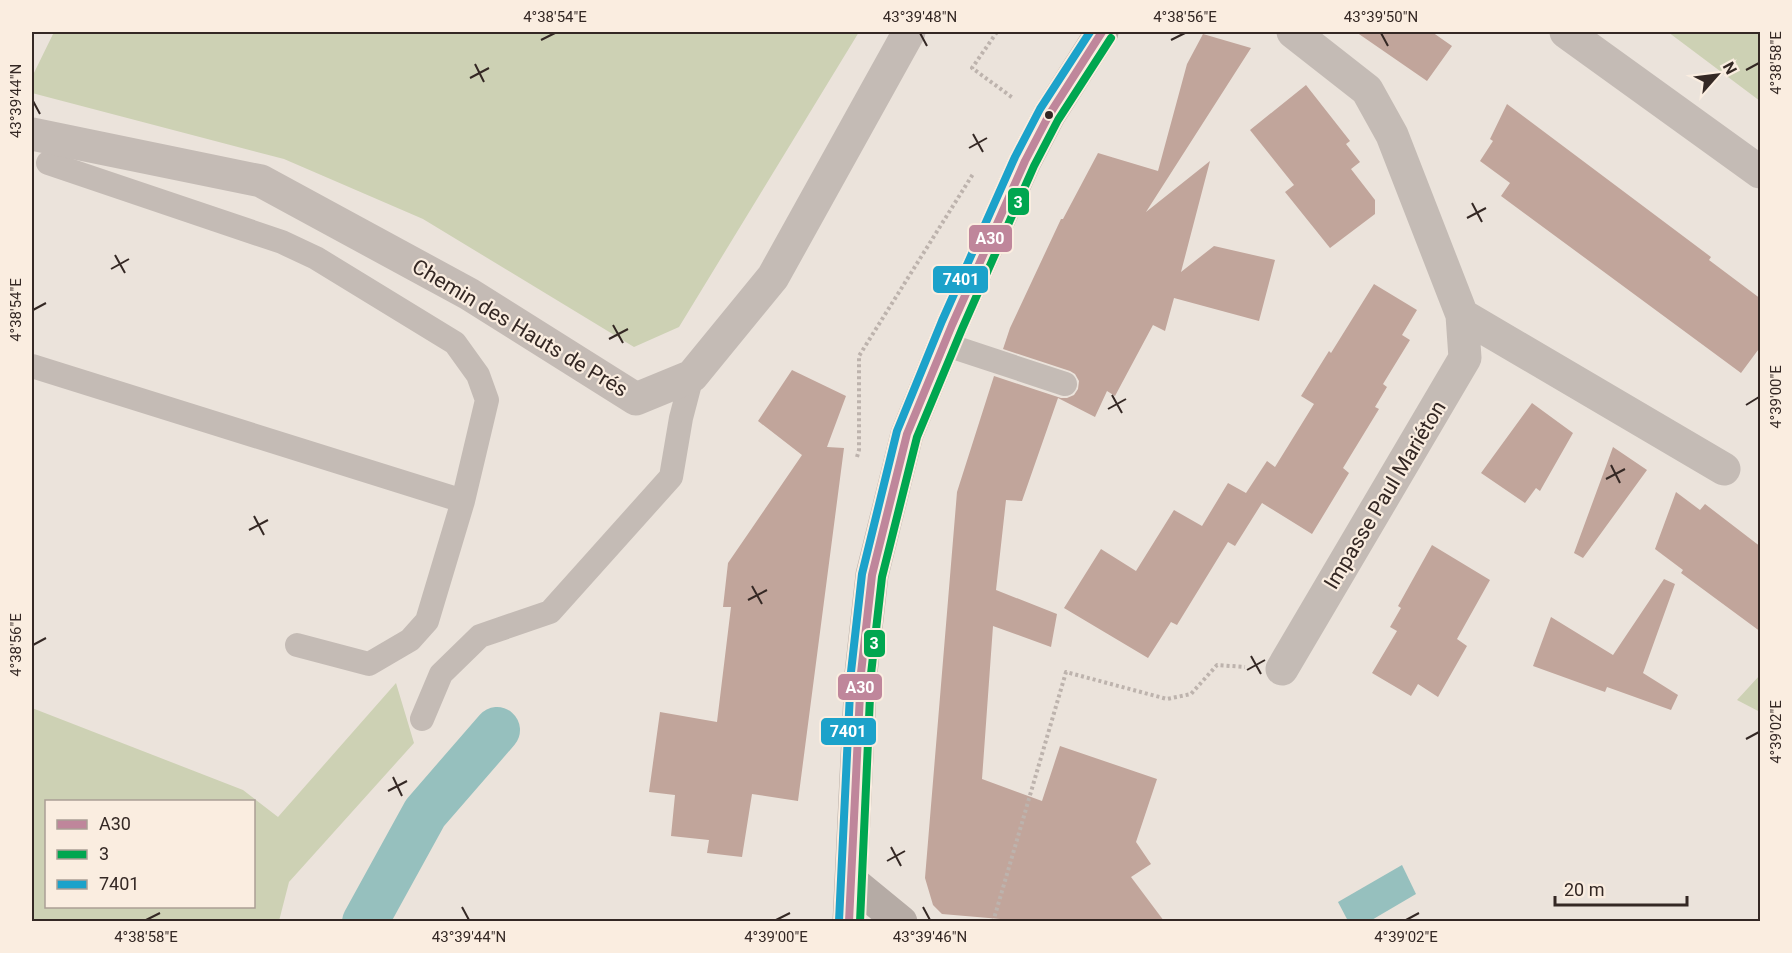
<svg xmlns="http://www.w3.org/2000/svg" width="1792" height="953" font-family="Roboto,sans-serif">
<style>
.green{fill:#cdd1b4;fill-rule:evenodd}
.water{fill:#96c0be}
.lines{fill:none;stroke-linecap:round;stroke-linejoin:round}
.canal{stroke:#96c0be;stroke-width:46}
.building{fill:#c1a59b}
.path{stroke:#bdb3ad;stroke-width:4;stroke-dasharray:3 3;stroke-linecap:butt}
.lane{stroke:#c4bbb5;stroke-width:24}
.street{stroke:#c4bbb5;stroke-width:33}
.secondary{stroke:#b5aba5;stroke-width:33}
.bus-1-casing{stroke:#faede0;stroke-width:12}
.bus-2-casing{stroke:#faede0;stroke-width:12}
.bus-3-casing{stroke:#faede0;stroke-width:12}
.bus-1{stroke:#bf869b;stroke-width:8}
.bus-2{stroke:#00a650;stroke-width:8}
.bus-3{stroke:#1ca2ca;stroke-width:8}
.ticks{fill:none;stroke:#342824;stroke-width:2}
.bus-dot{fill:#342824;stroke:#faede0;stroke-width:2}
.labels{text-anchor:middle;stroke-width:4.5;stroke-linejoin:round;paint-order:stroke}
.street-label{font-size:21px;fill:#342824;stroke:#faede0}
.line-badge{stroke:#faede0;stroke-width:2}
.badge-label{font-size:16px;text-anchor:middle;font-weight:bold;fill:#fff}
.neatline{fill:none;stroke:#342824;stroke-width:2}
.ticks-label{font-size:15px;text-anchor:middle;fill:#342824}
</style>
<rect width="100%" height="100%" fill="#ebe3db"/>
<path class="green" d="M54,32H859L679,327L634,347L423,219L284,159L32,93V77Z
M1668,32H1760V101Z
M1760,675V712L1737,700Z
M396,683L414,743L289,882L279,921H32V708L243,790L278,817ZM46,802H254V906H46Z"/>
<path class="water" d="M1402,865L1416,894L1370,921H1348L1338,902Z"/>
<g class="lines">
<path class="canal" d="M365,922L425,813L497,730"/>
</g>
<path class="building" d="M1356,32H1432L1452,46L1427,81Z
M1203,34L1251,48L1146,212L1210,161L1181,272L1214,246L1275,260L1259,321L1174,298L1165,331L1153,325L1115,396L1107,391L1095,417L1058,398L1022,501L1006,500L996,590L1057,614L1051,647L993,626L982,779L1042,801L1060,746L1157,779L1136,842L1151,864L1131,877L1164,921H1023L942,914L933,905L925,878L957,492L994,376L1061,398H1067L1074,395L1078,389L1079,381L1075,374L1070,371L1003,349L1010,328L1061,219H1063L1098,153L1158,171L1187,64Z
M1306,85L1350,141L1346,144L1360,162L1351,169L1375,200V214L1330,248L1285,192L1294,185L1250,130Z
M1507,104L1711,257L1709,260L1761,299V346L1741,373L1501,196L1510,183L1480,161L1493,141L1490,139Z
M1374,284L1417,310L1402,335L1410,340L1383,384L1387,387L1375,407L1379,409L1343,468L1349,473L1312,534L1262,503L1235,546L1228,542L1177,625L1171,622L1148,658L1064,608L1101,549L1136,571L1174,510L1202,526L1228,483L1246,493L1267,461L1275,467L1314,404L1301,396L1329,351L1331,353Z
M792,370L846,396L827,447L844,448L798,801L752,794L742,857L707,853L709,840L671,836L675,795L649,792L660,712L717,722L731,607H723L728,563L802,455L758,421Z
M1532,403L1573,433L1540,491L1536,488L1525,503L1481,473Z
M1613,447L1647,470L1583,558L1574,553Z
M1676,492L1700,510L1705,504L1761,547V632L1681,573L1683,570L1655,549Z
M1432,545L1490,580L1457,639L1467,646L1438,697L1418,684L1411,696L1372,673L1397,631L1390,627L1401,608L1398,606Z
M1664,579L1675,584L1643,673L1678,695L1671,710L1607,687L1605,692L1533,666L1551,617L1613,655Z"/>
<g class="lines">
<path class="path" d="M997,32L972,68L1013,98
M857,457L859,450V356L973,174
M993,922L1066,672L1167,699L1191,694L1217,665L1245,667"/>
<path class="lane" d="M48,163L282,242L316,258L455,343L478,375L487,400L463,501L427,621L410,640L369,664L297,645
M944,344L1065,384
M32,366L463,501
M422,719L441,674L480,636L550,612L671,477L681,418L692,376"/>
<path class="street" d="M1566,32L1760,172
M32,134L261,181L469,294L636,399L692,376L773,277L909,32
M1462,315L1724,469
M1282,669L1465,358L1462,315L1392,135L1367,90L1293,32"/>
<path class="secondary" d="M851,881L901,922
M849,922L861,673L872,575L907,434L952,325L1025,161L1049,115L1102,32"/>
<g class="bus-1-casing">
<path id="bus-1" d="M849,922L861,673L872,575L907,434L952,325L1025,161L1049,115L1102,32"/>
</g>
<g class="bus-2-casing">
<path id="bus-2" d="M860,922L871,674L882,577L917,437L962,329L1034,166L1058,120L1111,38"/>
</g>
<g class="bus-3-casing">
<path id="bus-3" d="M839,921L851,672L862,574L897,431L942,321L1015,157L1040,109L1090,32"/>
</g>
<use href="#bus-1" class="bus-1"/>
<use href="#bus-2" class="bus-2"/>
<use href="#bus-3" class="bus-3"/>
</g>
<path class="ticks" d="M920,33L927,46M1381,33L1388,46M541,40L555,33M1171,40L1185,33M475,64L484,82M1746,70L1759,63M470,78L489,68M33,101L40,114M973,134L983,152M969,148L987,138M1472,203L1482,222M1467,218L1486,208M115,255L125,273M111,269L129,259M33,310L46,303M613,325L623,343M609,339L628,329M1112,395L1122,413M1746,405L1759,397M1108,409L1126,399M1611,465L1620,483M1606,479L1625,469M254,516L264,535M249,530L268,520M752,586L762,604M748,600L767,590M33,645L46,638M1251,656L1261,674M1247,670L1265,660M1746,739L1759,732M393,777L402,796M388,791L407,781M891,847L901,866M887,861L905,851M462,907L469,920M923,907L930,920M146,920L160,913M776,920L790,913M1406,920L1419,913"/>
<circle class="bus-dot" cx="1049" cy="115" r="5"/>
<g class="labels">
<g class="street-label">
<text transform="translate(520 328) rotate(31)" y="7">Chemin des Hauts de Prés</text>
<text transform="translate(1385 495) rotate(-59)" y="7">Impasse Paul Mariéton</text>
</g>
</g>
<g class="line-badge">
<rect x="1007" y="187" width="23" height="29" rx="6" fill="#00a650"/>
<rect x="968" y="224" width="45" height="29" rx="6" fill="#bf869b"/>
<rect x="932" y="265" width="57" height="29" rx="6" fill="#1ca2ca"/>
<rect x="863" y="629" width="23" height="29" rx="6" fill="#00a650"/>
<rect x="837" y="673" width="46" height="28" rx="6" fill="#bf869b"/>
<rect x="820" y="717" width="57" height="29" rx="6" fill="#1ca2ca"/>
</g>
<g class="badge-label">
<text x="1018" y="208">3</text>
<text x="990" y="244">A30</text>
<text x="961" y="285">7401</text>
<text x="874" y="649">3</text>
<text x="860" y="693">A30</text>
<text x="848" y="737">7401</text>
</g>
<rect width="1792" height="953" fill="none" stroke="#faede0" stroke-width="66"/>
<rect x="45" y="800" width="210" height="108" fill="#faede0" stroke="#ab9e95" stroke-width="1.5"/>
<rect x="57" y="820" width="30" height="9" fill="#bf869b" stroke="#ab9e95" stroke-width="1.5"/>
<text x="99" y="830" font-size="18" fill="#342824">A30</text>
<rect x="57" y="850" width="30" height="9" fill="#00a650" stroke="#ab9e95" stroke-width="1.5"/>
<text x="99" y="860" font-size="18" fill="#342824">3</text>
<rect x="57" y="880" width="30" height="9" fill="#1ca2ca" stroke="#ab9e95" stroke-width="1.5"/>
<text x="99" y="890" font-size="18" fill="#342824">7401</text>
<g transform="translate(1717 75) rotate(62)" stroke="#faede0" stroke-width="4.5" paint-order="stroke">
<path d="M0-4.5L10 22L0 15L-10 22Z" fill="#342824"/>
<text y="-9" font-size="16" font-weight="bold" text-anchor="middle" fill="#342824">N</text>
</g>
<path d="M1555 896v9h132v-9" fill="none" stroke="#342824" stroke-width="3"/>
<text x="1564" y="896" font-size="18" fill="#342824" stroke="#faede0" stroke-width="4.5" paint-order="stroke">20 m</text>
<rect x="33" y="33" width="1726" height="887" class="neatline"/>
<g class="ticks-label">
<text x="555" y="22">4°38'54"E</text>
<text x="920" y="22">43°39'48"N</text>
<text x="1185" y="22">4°38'56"E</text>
<text x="1381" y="22">43°39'50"N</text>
<text transform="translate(1776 63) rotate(-90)" y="5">4°38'58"E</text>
<text transform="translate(16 101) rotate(-90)" y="5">43°39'44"N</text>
<text transform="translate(16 310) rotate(-90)" y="5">4°38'54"E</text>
<text transform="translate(1776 397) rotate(-90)" y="5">4°39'00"E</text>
<text transform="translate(16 645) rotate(-90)" y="5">4°38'56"E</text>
<text transform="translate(1776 732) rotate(-90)" y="5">4°39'02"E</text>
<text x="146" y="942">4°38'58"E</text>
<text x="469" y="942">43°39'44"N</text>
<text x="776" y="942">4°39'00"E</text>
<text x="930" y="942">43°39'46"N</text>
<text x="1406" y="942">4°39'02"E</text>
</g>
</svg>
